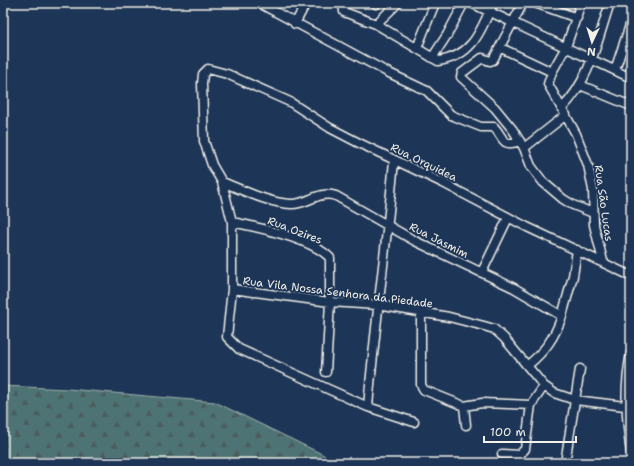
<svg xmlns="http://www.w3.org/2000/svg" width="634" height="466" font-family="'Shantell Sans',sans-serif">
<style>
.forest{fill:url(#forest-firs);stroke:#a1b2ae}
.building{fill:url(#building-hatch);stroke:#f4f1e8}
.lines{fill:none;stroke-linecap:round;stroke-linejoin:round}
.minor-casing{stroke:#f4f1e8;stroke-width:11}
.minor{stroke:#1d3557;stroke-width:8}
.labels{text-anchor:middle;stroke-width:4;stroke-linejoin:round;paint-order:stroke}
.street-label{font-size:11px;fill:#f4f1e8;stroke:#1d3557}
</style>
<defs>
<pattern id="forest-firs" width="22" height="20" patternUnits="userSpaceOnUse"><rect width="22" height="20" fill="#4e7374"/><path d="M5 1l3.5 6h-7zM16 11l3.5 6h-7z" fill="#4b5b5b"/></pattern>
<pattern id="building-hatch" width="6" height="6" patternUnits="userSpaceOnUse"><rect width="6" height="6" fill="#545f87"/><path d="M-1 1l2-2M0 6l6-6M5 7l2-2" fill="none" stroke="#6d7698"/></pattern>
</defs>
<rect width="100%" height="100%" fill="#1d3557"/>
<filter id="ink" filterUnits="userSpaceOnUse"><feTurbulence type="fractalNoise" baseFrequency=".025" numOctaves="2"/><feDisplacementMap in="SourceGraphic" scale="8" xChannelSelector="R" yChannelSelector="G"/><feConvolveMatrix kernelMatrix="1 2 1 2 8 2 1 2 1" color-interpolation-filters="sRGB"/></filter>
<g filter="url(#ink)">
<path class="forest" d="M3,386L68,389L215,402L324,455L326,463H3Z"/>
<path class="building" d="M555,3H575L573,11Z"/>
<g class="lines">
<g class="minor-casing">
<path id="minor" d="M259,3L387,72L427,91L451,115L481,127H494C504,137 501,148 520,141
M343,3L344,12L376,24L438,61C472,57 481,31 493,3
M471,3L631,78
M523,3L493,60L490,61L482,58L462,73L461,77L495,108L513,130L524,148L531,166L543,182L563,199L573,205L593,213
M535,3L549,8L550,4
M581,3L566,47L552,72L548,84L576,134L588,165L593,190L594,225L603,261
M376,4V3
M549,8L577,18
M295,24L306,3
M376,24L398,3
M417,48L435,3
M501,48L552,72
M432,58L447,35L464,3
M615,70L631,22
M580,85L631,106
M562,108C590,81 598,38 610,3
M524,148L566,115
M222,182C243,190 268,203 291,204C307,205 318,190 336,196L415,241L514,288L562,316C555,337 545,351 528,365
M232,222C257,227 313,239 330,258V302L326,372
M482,272L508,218
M232,289L330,302L377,305L449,317L484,326L494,329L504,338L544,386L554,393L575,400L625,406
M421,312V385L424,390L464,406L482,403L531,405
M562,316L573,276L577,250
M631,353C624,387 626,419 631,453
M464,406L466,425
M368,407C375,324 387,243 394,160
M414,422L368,407L239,349L227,337L232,289V222L222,182L212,165L204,141L202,84L203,74L208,69L227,74L290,102L330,128L359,143L443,183L527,227L631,276
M502,454L519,455L525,449L531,405L544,386
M565,463L580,369"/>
</g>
<use href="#minor" class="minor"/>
</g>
</g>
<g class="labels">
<g class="street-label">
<text transform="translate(424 162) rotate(26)" y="4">Rua Orquidea</text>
<text transform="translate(604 203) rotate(82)" y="4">Rua São Lucas</text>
<text transform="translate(295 230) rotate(21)" y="4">Rua Ozires</text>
<text transform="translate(439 240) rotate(27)" y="4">Rua Jasmim</text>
<text transform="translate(338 292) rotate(7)" y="4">Rua Vila Nossa Senhora da Piedade</text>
</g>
</g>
<rect width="634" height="466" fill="none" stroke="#1d3557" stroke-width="16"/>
<rect x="8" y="8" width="618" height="450" fill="none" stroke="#f4f1e8" stroke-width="1.5" filter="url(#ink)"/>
<g transform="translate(592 42) rotate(184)" stroke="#1d3557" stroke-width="3" paint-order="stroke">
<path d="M0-3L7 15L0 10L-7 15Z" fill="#f4f1e8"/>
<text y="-6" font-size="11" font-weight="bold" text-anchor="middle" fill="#f4f1e8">N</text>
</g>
<path d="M484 436v6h92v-6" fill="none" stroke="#f4f1e8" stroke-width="2"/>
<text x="490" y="436" font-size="12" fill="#f4f1e8" stroke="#1d3557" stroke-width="3" paint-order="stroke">100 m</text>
</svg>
